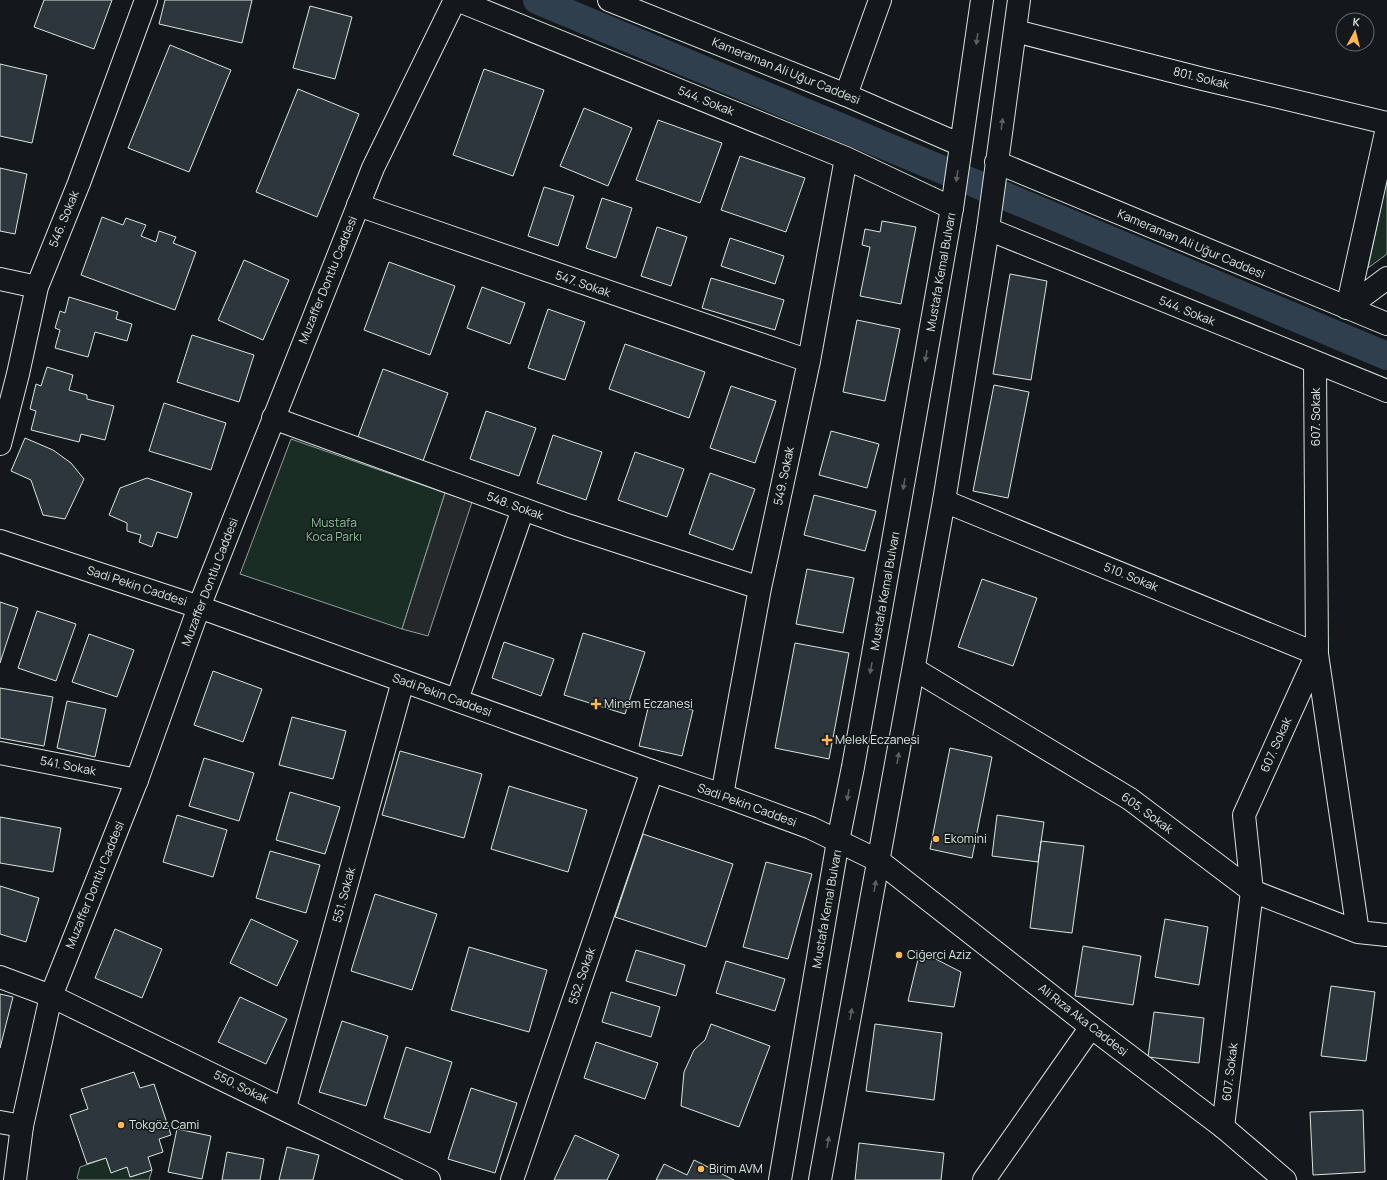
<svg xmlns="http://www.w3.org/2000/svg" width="1387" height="1180" font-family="Manrope,sans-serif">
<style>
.green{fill:#1a2d24;stroke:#939e99}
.parking{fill:#24282b;stroke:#939e99}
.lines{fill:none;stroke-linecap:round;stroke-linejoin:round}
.canal{stroke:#2f3f4d;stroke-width:28}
.building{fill:#2c363c;stroke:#d8e6dc}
.street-casing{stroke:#d8e6dc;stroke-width:24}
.secondary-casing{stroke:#d8e6dc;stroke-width:24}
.street{stroke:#14181c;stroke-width:22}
.secondary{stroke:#14181c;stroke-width:22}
.oneway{fill:#59605f}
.poi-dot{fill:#ffb74d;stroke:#14181c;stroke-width:1.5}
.labels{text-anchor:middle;stroke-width:3;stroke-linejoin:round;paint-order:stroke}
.street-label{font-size:12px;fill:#d8e6dc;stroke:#14181c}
.park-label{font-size:12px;fill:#8ac095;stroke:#14181c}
.poi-label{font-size:12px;fill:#d8e6dc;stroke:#14181c;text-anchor:start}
</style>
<rect width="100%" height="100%" fill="#14181c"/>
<path class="green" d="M1387,179V254L1368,268Z
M291,439L445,493L402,629L240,574Z
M106,1158L111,1172L127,1167L131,1177L152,1170L149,1180H79L77,1178L80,1167Z"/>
<path class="parking" d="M445,493L472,502L428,636L402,629Z"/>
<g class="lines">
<path class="canal" d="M537,0L1387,356"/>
</g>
<path class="building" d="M44,0H112L94,49L34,27Z
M165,0H252L242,43L159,24Z
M310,6L352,17L335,79L293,68Z
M170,45L231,70L189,172L128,148Z
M0,64L47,75L32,143L0,136Z
M484,69L544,90L513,176L453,155Z
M298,89L359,114L317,217L256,192Z
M584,108L632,128L608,186L560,166Z
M658,120L722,143L700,203L636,180Z
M740,156L805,178L786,232L721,210Z
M0,168L27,174L15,234L0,231Z
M544,187L574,196L558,246L528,236Z
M602,198L632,208L616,258L586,248Z
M102,217L123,225L126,218L146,225L141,236L156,242L159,231L176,237L173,243L196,252L175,310L81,275Z
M882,221L916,227L901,304L860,296L870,247L862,245L865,229L880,232Z
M657,227L687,237L671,286L641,276Z
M730,238L784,256L775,284L721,266Z
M244,260L289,280L263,340L218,320Z
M389,262L455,286L430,355L364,330Z
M1010,274L1047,281L1031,380L993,374Z
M711,278L784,300L775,330L702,308Z
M482,287L525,303L510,344L467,328Z
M69,297L118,312L116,319L132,324L127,341L95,332L88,357L55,348L60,330L55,328L60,311L65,313Z
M548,309L585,322L565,380L528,368Z
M857,320L900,329L885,401L843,392Z
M192,335L254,355L239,402L177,382Z
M625,344L705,372L689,418L609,389Z
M47,367L73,375L69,390L87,395V399L114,406L105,440L81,434L79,442L31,430L36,411L30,409L36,384L41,386Z
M383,369L448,393L423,461L358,437Z
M994,385L1029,392L1008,498L973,491Z
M731,386L776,401L755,463L710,448Z
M164,403L226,423L211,470L149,451Z
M486,411L536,428L519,476L470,459Z
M831,431L879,444L867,488L819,475Z
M553,435L602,452L586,500L537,483Z
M25,438L53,450L71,463L84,479L65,519L43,515L31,480L11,471Z
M635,452L684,469L667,517L618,500Z
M710,473L755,489L733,550L689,534Z
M147,478L192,493L177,538L157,532L152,547L139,542L141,535L127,531V523L109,515L120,488Z
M814,495L876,511L865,551L804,535Z
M807,569L854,578L843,633L796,624Z
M982,579L1037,598L1013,666L958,647Z
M0,602L18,608L0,663Z
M37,611L76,624L56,681L18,668Z
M583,633L645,652L625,714L564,695Z
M89,634L134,650L117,697L72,682Z
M504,642L554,659L541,696L492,678Z
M795,643L849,653L829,759L775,748Z
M213,671L262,689L243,742L194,725Z
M0,688L53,697L44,746L0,738Z
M650,700L693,710L682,756L639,746Z
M67,701L106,709L95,757L57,748Z
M292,717L346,731L333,779L279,765Z
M950,748L992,757L972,858L930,849Z
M400,751L482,774L464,838L382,815Z
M204,758L254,773L239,821L189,806Z
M509,786L587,810L568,872L491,849Z
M290,792L340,807L325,854L276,840Z
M177,815L227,830L213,877L163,862Z
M997,815L1044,822L1038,862L992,856Z
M0,817L61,828L53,872L0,863Z
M643,834L733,864L706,947L615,917Z
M1041,841L1084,846L1072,933L1030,928Z
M270,851L320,865L306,913L256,898Z
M766,862L812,874L788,959L743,947Z
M0,886L39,898L26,942L0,934Z
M375,894L437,914L412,990L351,971Z
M251,919L298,941L277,986L230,963Z
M1165,919L1208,927L1199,985L1155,977Z
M115,929L162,949L142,998L95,978Z
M1083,946L1141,956L1133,1005L1075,996Z
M469,947L547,970L529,1032L451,1010Z
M636,950L685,965L676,996L626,981Z
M920,951L961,972L954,1007L908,1001Z
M726,961L785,979L775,1011L716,993Z
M1331,986L1375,992L1366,1061L1321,1056Z
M611,992L660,1007L651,1037L602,1022Z
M0,994L13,997L0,1048Z
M240,997L287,1019L266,1064L218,1042Z
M1154,1012L1204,1018L1199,1063L1148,1057Z
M342,1021L388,1036L366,1106L319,1092Z
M711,1024L770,1046L739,1127L681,1106L684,1072L694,1050L705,1040Z
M875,1024L942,1033L934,1100L866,1091Z
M596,1042L658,1063L645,1099L584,1078Z
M406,1047L452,1062L430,1133L384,1118Z
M134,1072L140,1088L154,1084L171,1135L159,1139L163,1152L148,1157L152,1170L130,1177L127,1167L111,1173L106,1158L87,1164L70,1115L88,1109L81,1089Z
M471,1088L517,1103L495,1173L448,1159Z
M1363,1110L1365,1172L1313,1175L1310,1112Z
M177,1129L211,1136L202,1179L168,1172Z
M575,1135L619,1155L607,1180H554Z
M859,1143L944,1153L941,1180H855Z
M287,1147L319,1155L313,1180H279Z
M227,1152L264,1159L260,1180H222Z
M694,1160L734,1180H656L664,1164L687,1175Z"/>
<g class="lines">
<g class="street-casing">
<path id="street" d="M457,0L846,158L952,208
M1015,31L1203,79L1387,123
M846,95L880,0
M358,205L809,361
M988,229L1387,391
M0,279L37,287
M1347,308L1387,128
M1347,308L1387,278
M273,418L567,525L760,588
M0,444L18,374L37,287L79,183L146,0
M944,501L1317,654L1358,932
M914,669L1130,799L1252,891L1358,932L1387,935
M457,700L523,509
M0,753L137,780
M722,795L760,588L809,361L846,158
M0,977L51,996L429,1180
M285,1108L403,681
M0,1122L22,1126
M1223,1127L1252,891L1244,815L1317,654L1315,362
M512,1180L652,771
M984,1180L1091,1027"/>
</g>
<g class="secondary-casing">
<path id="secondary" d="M609,0L846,95L961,145
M996,162L1387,324
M0,541L199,607L652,771L722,795L811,828L879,861L1091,1027L1223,1127L1285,1180
M15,1180L22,1126L51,996L137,780L199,607L373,168L455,0
M780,1180L838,841L853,767L952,208L982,0
M820,1180L944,501L988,229L1019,0"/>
</g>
<use href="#street" class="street"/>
<use href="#secondary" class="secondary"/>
</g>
<defs><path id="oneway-solid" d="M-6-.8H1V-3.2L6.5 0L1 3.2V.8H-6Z"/></defs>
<g class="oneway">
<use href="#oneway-solid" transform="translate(977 39) rotate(98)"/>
<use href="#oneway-solid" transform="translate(1002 124) rotate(-82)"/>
<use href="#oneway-solid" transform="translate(957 176) rotate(98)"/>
<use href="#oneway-solid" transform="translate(926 356) rotate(100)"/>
<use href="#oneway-solid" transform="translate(904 484) rotate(100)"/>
<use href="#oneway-solid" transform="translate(871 668) rotate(100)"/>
<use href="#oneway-solid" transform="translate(898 758) rotate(-80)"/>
<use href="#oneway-solid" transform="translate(848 795) rotate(101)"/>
<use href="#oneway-solid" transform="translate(875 886) rotate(-80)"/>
<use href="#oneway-solid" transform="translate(851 1014) rotate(-80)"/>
<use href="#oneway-solid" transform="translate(828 1142) rotate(-80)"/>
</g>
<g class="poi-dot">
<path d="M594 698h4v4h4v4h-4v4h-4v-4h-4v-4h4z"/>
<path d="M825 734h4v4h4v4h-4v4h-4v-4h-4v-4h4z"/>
<circle cx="936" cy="839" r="4"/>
<circle cx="899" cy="955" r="4"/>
<circle cx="121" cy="1125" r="4"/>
<circle cx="701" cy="1169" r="4"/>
</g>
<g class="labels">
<g class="street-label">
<text transform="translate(786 71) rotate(22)" y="4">Kameraman Ali Uğur Caddesi</text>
<text transform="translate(1201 78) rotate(14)" y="4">801. Sokak</text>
<text transform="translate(706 101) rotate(22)" y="4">544. Sokak</text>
<text transform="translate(64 219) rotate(-68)" y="4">546. Sokak</text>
<text transform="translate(1191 244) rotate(23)" y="4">Kameraman Ali Uğur Caddesi</text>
<text transform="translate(941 272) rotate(-80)" y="4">Mustafa Kemal Bulvarı</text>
<text transform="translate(328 280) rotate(-68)" y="4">Muzaffer Dontlu Caddesi</text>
<text transform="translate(583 284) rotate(19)" y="4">547. Sokak</text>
<text transform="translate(1187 311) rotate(22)" y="4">544. Sokak</text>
<text transform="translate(1316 417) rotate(-90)" y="4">607. Sokak</text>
<text transform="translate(784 476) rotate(-78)" y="4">549. Sokak</text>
<text transform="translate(515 506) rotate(20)" y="4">548. Sokak</text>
<text transform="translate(1131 577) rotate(22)" y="4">510. Sokak</text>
<text transform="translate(210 582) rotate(-69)" y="4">Muzaffer Dontlu Caddesi</text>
<text transform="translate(137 586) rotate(18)" y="4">Sadi Pekin Caddesi</text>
<text transform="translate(885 591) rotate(-80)" y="4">Mustafa Kemal Bulvarı</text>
<text transform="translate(442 695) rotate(20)" y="4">Sadi Pekin Caddesi</text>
<text transform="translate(1276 745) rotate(-66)" y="4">607. Sokak</text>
<text transform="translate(68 766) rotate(11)" y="4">541. Sokak</text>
<text transform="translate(747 805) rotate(20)" y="4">Sadi Pekin Caddesi</text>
<text transform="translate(1147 813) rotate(36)" y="4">605. Sokak</text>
<text transform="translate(95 885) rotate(-68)" y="4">Muzaffer Dontlu Caddesi</text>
<text transform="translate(344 895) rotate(-75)" y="4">551. Sokak</text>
<text transform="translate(827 909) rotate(-80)" y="4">Mustafa Kemal Bulvarı</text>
<text transform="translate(582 976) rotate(-71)" y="4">552. Sokak</text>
<text transform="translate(1083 1020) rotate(38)" y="4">Ali Rıza Aka Caddesi</text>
<text transform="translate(1230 1072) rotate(-83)" y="4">607. Sokak</text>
<text transform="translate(241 1087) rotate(26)" y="4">550. Sokak</text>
</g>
<g class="park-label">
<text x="334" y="527">Mustafa<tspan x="334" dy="14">Koca Parkı</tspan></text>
</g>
<g class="poi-label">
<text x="604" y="708">Minem Eczanesi</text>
<text x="835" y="744">Melek Eczanesi</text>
<text x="944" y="843">Ekomini</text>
<text x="907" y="959">Ciğerci Aziz</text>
<text x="129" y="1129">Tokgöz Cami</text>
<text x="709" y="1173">Birim AVM</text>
</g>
</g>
<g transform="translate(1355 32) rotate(7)"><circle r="19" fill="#14181c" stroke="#626a69"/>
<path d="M0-3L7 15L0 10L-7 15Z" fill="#ffb74d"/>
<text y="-6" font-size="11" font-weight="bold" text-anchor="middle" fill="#d8e6dc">K</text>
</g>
</svg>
